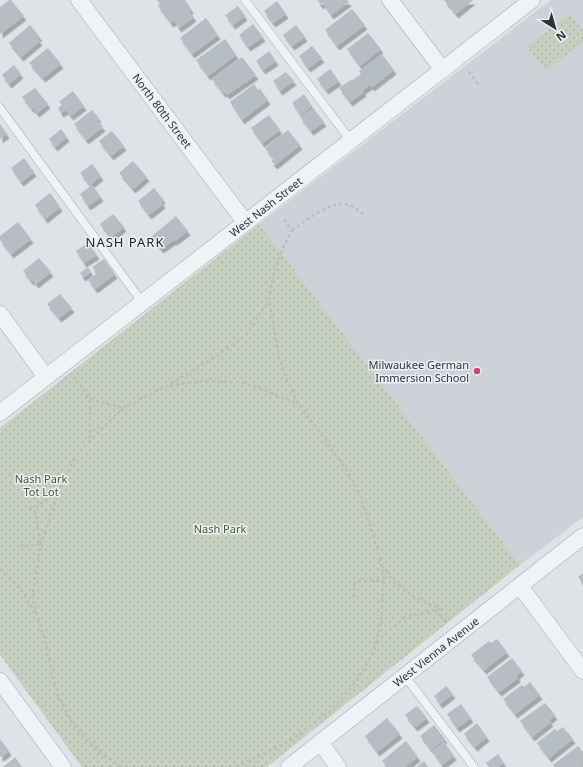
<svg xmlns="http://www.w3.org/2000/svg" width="583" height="767" font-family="'Noto Sans',sans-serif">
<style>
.built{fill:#ccd2d8}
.park{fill:url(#park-dots)}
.building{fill:#b6bdc3;filter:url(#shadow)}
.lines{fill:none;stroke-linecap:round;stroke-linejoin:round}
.lane-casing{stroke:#a4abb0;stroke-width:9}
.street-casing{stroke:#a4abb0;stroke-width:17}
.path{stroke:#b8bdc1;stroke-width:2.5;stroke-dasharray:3 3;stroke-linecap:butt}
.lane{stroke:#f0f3f5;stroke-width:8}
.street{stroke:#f0f3f5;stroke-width:16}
.poi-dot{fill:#c54a70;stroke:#edf1f4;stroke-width:1.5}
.labels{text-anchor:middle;stroke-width:3;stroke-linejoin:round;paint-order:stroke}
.street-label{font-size:11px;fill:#28333c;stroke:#edf1f4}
.poi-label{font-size:11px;fill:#28333c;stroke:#edf1f4;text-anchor:end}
.park-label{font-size:11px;fill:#425737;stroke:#edf1f4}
.quarter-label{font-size:13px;letter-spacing:1px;fill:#1b242d;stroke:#edf1f4}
</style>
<defs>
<pattern id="park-dots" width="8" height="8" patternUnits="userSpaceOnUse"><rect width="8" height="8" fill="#c6d0c0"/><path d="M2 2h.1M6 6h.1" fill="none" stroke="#aab3a6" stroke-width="1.8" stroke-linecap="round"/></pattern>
<filter id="shadow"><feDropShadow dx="2.5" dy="4.5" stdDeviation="0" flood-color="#0004"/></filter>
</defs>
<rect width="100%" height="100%" fill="#dee3e7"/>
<path class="built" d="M551,0H583V517L520,565L259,224Z"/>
<path class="park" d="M570,14L583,31V42L546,71L527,46Z
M259,224L520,565L267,767H82L0,655V428Z"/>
<path class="building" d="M9,0H11L24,16L0,34V7Z
M157,0H185L191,9L189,11L194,17L179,28L174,21L171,23L158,6L160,4Z
M317,0H347L349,2L331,15L323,3L321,5Z
M444,0H473L456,14Z
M277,1L286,14L273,23L264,11Z
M238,6L245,16L233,25L225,15Z
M352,9L365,25L337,46L325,30Z
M206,18L218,35L192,54L180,38Z
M253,24L263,37L248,47L239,35Z
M30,25L40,37L37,38L40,41L21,57L9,43Z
M296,25L305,37L292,46L283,35Z
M368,33L381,49L360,66L347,49Z
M225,39L236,55L208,76L196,60Z
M312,46L322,58L308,68L299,56Z
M48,48L61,64L43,78L29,63Z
M269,51L276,61L263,70L256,61Z
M382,54L394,70L372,87L370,85L363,90L364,92L350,102L339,88L352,79L353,80L361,74L359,71Z
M242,57L256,75L227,95L225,92L223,93L212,79Z
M14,65L21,74L9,84L2,75Z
M330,69L339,81L326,90L317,79Z
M286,72L294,81L280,91L273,81Z
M254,84L258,90L260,89L268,100L242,120L230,102Z
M35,88L48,104L37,113L33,108L32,109L22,97Z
M73,91L84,106L71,116L66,110L61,113L58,108L62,105L59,102Z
M304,94L312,106L300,115L292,103Z
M313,108L324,122L311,131L300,117Z
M92,110L99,118L97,120L103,127L86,140L74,124Z
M269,115L280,130L262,143L251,128Z
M0,124L7,134L0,139Z
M61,129L67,137L55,147L49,139Z
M288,130L300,145L275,165L271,161L274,159L265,148Z
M112,131L124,146L111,156L99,141Z
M24,158L34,172L21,182L11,168Z
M133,161L147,177L133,189L119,173Z
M92,164L101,176L90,185L80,173Z
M92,185L101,197L88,206L80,194Z
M154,188L163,199L161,201L163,204L149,215L138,201Z
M50,193L60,207L45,219L35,205Z
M113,214L124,227L110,238L100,224Z
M176,216L188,231L175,241L174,240L161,249L151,237Z
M18,222L31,239L11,254L0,240V236Z
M88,243L97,255L84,263L76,251Z
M39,258L51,272L36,284L33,280L31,281L23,271Z
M104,259L115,274L95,289L88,280L97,273L92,267Z
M88,267L91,272L83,277L80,273Z
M60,294L72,308L59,318L47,304Z
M583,573V584L578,577Z
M497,639L507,652L484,670L471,655L489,641L491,643Z
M512,658L522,671L517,675L518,678L499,692L487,677Z
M530,682L540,695L515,714L503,699L522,685L524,687Z
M446,686L453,694L440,704L434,696Z
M545,703L555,715L549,720L551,722L532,737L520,721Z
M461,704L471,718L457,728L447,714Z
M417,706L427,718L415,727L405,715Z
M387,718L400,734L377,752L365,736Z
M477,723L487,737L475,747L464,734Z
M434,725L445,739L431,750L420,736Z
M563,727L573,739L549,758L537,743L555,729L557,731Z
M0,739L9,751L2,757V756L0,757Z
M406,741L418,757L405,767H387L382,761Z
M444,742L454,756L442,765L432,751Z
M578,746L583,752V766L555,767L553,765Z
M498,754L504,763L498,767H489L486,763Z
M15,757L22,767H3L12,760Z
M424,761L428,767H416Z"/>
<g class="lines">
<g class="lane-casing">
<path id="lane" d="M245,0L351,141
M0,108L142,302
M405,676L474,767"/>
</g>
<g class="street-casing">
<path id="street" d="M79,0L245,222
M390,0L443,70
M0,314L46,377
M0,413L532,0
M520,586L583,671
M0,681L63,767
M320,742L338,767
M289,767L583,536"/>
</g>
<path class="path" d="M469,72L478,84
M292,230C306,221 331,199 349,205C355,207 360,212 365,215
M76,380L90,399V440
M170,385L208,381L240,382L265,390L280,397L298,404
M90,399L123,408
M30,507L34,509
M22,544V547L41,544L34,509L58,490
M0,569L20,588L35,613
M354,597V584L358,581H384
M436,610L447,623
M376,642L405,617L440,609L414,597L393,581L382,565
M121,767L105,756L87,740L72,723L58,695L52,674L46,644L32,598L41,544L59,490L74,459L90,440L123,408L169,385L216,356L246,335L269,300
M236,767L290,741L330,711L347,693L362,673L374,650L381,621L384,577L373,533L360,496L347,471L314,424L298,404L289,384L279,358L269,300L274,271L284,246L292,231L283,218"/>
<use href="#lane" class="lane"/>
<use href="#street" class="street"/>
</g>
<circle class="poi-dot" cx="477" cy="371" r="4"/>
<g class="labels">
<g class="street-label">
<text transform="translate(162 111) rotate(53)" y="4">North 80th Street</text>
<text transform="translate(266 207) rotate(-38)" y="4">West Nash Street</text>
<text transform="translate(436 652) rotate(-38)" y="4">West Vienna Avenue</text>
</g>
<g class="poi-label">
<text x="469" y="369">Milwaukee German<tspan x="469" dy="13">Immersion School</tspan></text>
</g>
<g class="park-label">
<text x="41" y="483">Nash Park<tspan x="41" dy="13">Tot Lot</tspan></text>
<text x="220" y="533">Nash Park</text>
</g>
<g class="quarter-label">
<text x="125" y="247">NASH PARK</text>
</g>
</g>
<g transform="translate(555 28) rotate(143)" stroke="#edf1f4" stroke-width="3" paint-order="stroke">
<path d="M0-3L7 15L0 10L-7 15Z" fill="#28333c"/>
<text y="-6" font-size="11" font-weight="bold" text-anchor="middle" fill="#28333c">N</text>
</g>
</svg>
